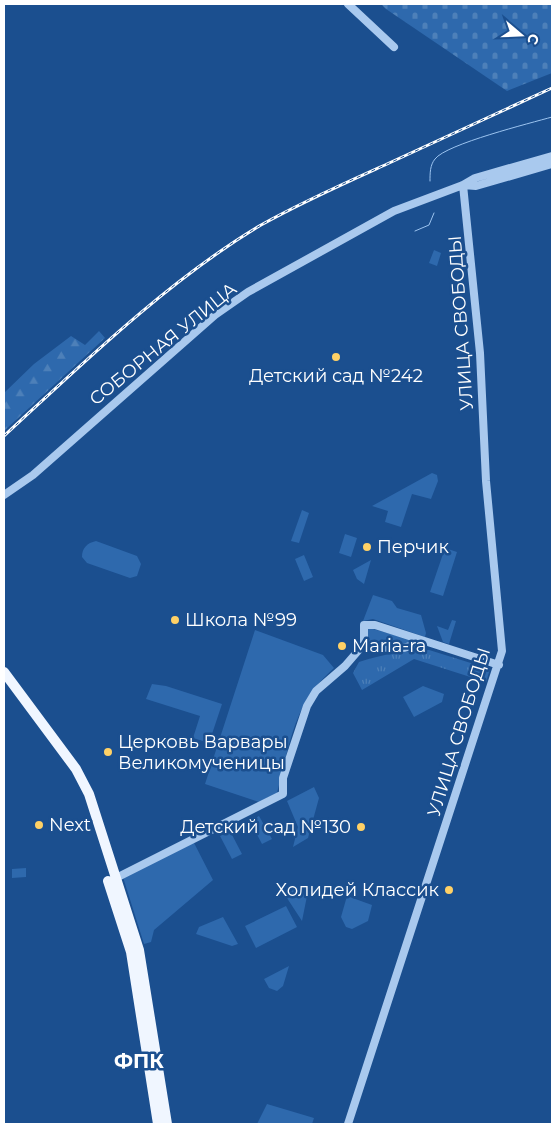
<svg xmlns="http://www.w3.org/2000/svg" width="556" height="1128" font-family="Montserrat,sans-serif">
<style>
.grass{fill:url(#grass-tufts)}
.forest{fill:url(#forest-firs)}
.cemetery{fill:url(#cemetery-stones)}
.park{fill:#2e69ad}
.lines{fill:none;stroke-linecap:round;stroke-linejoin:round}
.stream{stroke:#9cc4f0;stroke-width:1}
.minor{stroke:#a9c9ee;stroke-width:8}
.major{stroke:#f0f6ff;stroke-width:10}
.rail-casing{stroke:#fff;stroke-width:3}
.rail{stroke:#1b4f8f;stroke-width:1;stroke-dasharray:4;stroke-linecap:butt}
.poi-dot{fill:#ffd166;stroke:#1b4f8f;stroke-width:2}
.labels{text-anchor:middle;stroke-width:5;stroke-linejoin:round;paint-order:stroke}
.street-label{font-size:18px;fill:#fff;stroke:#1b4f8f}
.poi-label{font-size:18px;fill:#fff;stroke:#1b4f8f;text-anchor:start}
.quarter-label{font-size:20px;font-weight:bold;fill:#fff;stroke:#1b4f8f}
</style>
<defs>
<pattern id="grass-tufts" width="24" height="20" patternUnits="userSpaceOnUse" patternTransform="scale(1.25)"><rect width="24" height="20" fill="#2e69ad"/><path d="M3 7l-1-3M5 7V3M7 7l1-3M15 17l-1-3M17 17v-4M19 17l1-3" fill="none" stroke="#4d80b9"/></pattern>
<pattern id="forest-firs" width="22" height="20" patternUnits="userSpaceOnUse" patternTransform="scale(1.25)"><rect width="22" height="20" fill="#2e69ad"/><path d="M5 1l3.5 6h-7zM16 11l3.5 6h-7z" fill="#4d80b9"/></pattern>
<pattern id="cemetery-stones" width="16" height="16" patternUnits="userSpaceOnUse" patternTransform="scale(1.25)"><rect width="16" height="16" fill="#2e69ad"/><path d="M2 7V4a2 2 0 0 1 4 0v3zM10 15v-3a2 2 0 0 1 4 0v3z" fill="#4d80b9"/></pattern>
</defs>
<rect width="100%" height="100%" fill="#1b4f8f"/>
<path class="grass" d="M429,650L490,669L486,682L414,659L362,690L353,673L359,662C383,654 404,651 429,650Z"/>
<path class="forest" d="M99,331L105,338L4,431V393L34,364L71,336L85,345Z"/>
<path class="cemetery" d="M381,4H552V73L507,91L386,9Z"/>
<path class="park" d="M434,250L441,253L437,266L429,263Z
M432,473L437,475L438,481L431,499L412,494L401,527L385,522L388,511L372,506Z
M302,510L309,513L299,543L291,541Z
M345,534L357,538L351,557L339,553Z
M96,541L137,556L141,564L137,576L130,578L87,563L82,557C82,548 87,543 96,541Z
M445,548L457,552L443,596L430,592Z
M304,555L313,577L304,581L295,559Z
M371,560L364,584L357,579L353,570Z
M373,595L392,601L397,608L421,615L426,633L425,637L373,619L363,621Z
M452,620L456,621L449,644L443,642L437,626L448,630Z
M366,627L416,641L405,646L368,642L365,636Z
M255,630L323,655L334,668C327,675 320,681 315,688C292,716 286,759 277,793L259,802L205,784Z
M152,684L166,686L222,704L209,743L193,738L200,716L146,699Z
M423,686L444,694L442,702L414,717L403,697Z
M314,787L319,798L308,838L293,847L298,827L287,801Z
M259,816L272,839L262,844L250,821Z
M230,831L242,854L232,859L220,836Z
M192,839L213,880L154,930L151,942L144,944L122,874Z
M26,868V877L12,878V869Z
M301,885L309,886L302,921L285,895Z
M347,896L372,905L368,921L352,929L346,927L341,917Z
M286,906L297,927L256,948L245,926Z
M223,917L238,944L232,946L196,934L199,927Z
M289,966L283,986L277,991L269,988L264,979Z
M267,1104L314,1118L312,1124H257Z"/>
<g class="lines">
<path class="stream" d="M430,181C430,173 430,165 435,159C446,144 531,123 552,117
M415,231L429,225L434,213"/>
<path class="minor" d="M348,4L394,47
M463,185L476,186L552,164
M4,495L33,475L215,315L248,292L394,211L463,185L475,178L552,156
M364,644V625H375L499,665
M364,644C383,647 405,654 420,640
M114,879L283,794V778L307,706L316,691L345,666L364,644
M348,1124L502,651L486,481L480,353L463,185"/>
<path class="major" d="M4,672L76,769L89,794L139,950L167,1124
M108,881L131,952L158,1124"/>
<g class="rail-casing">
<path id="rail" d="M4,436C82,364 170,279 261,225C302,202 345,183 387,164C442,139 497,113 552,88"/>
</g>
<use href="#rail" class="rail"/>
</g>
<g class="poi-dot">
<circle cx="336" cy="357" r="5"/>
<circle cx="367" cy="547" r="5"/>
<circle cx="175" cy="620" r="5"/>
<circle cx="342" cy="646" r="5"/>
<circle cx="108" cy="752" r="5"/>
<circle cx="39" cy="825" r="5"/>
<circle cx="361" cy="827" r="5"/>
<circle cx="449" cy="890" r="5"/>
</g>
<g class="labels">
<g class="street-label">
<text transform="translate(461 323) rotate(-94)" y="6">УЛИЦА СВОБОДЫ</text>
<text transform="translate(163 344) rotate(-39)" y="6">СОБОРНАЯ УЛИЦА</text>
<text transform="translate(459 732) rotate(-73)" y="6">УЛИЦА СВОБОДЫ</text>
</g>
<g class="poi-label">
<text x="336" y="382" text-anchor="middle">Детский сад №242</text>
<text x="377" y="553">Перчик</text>
<text x="185" y="626">Школа №99</text>
<text x="352" y="652">Maria-ra</text>
<text x="118" y="748">Церковь Варвары<tspan x="118" dy="21">Великомученицы</tspan></text>
<text x="49" y="831">Next</text>
<text x="351" y="833" text-anchor="end">Детский сад №130</text>
<text x="439" y="896" text-anchor="end">Холидей Классик</text>
</g>
<g class="quarter-label">
<text x="139" y="1068">ФПК</text>
</g>
</g>
<rect width="556" height="1128" fill="none" stroke="#ffffff" stroke-width="10"/>
<g transform="translate(521 35) rotate(109)" stroke="#1b4f8f" stroke-width="4" paint-order="stroke">
<path d="M0-4L9 19L0 12L-9 19Z" fill="#ffffff"/>
<text y="-8" font-size="14" font-weight="bold" text-anchor="middle" fill="#ffffff">С</text>
</g>
</svg>
